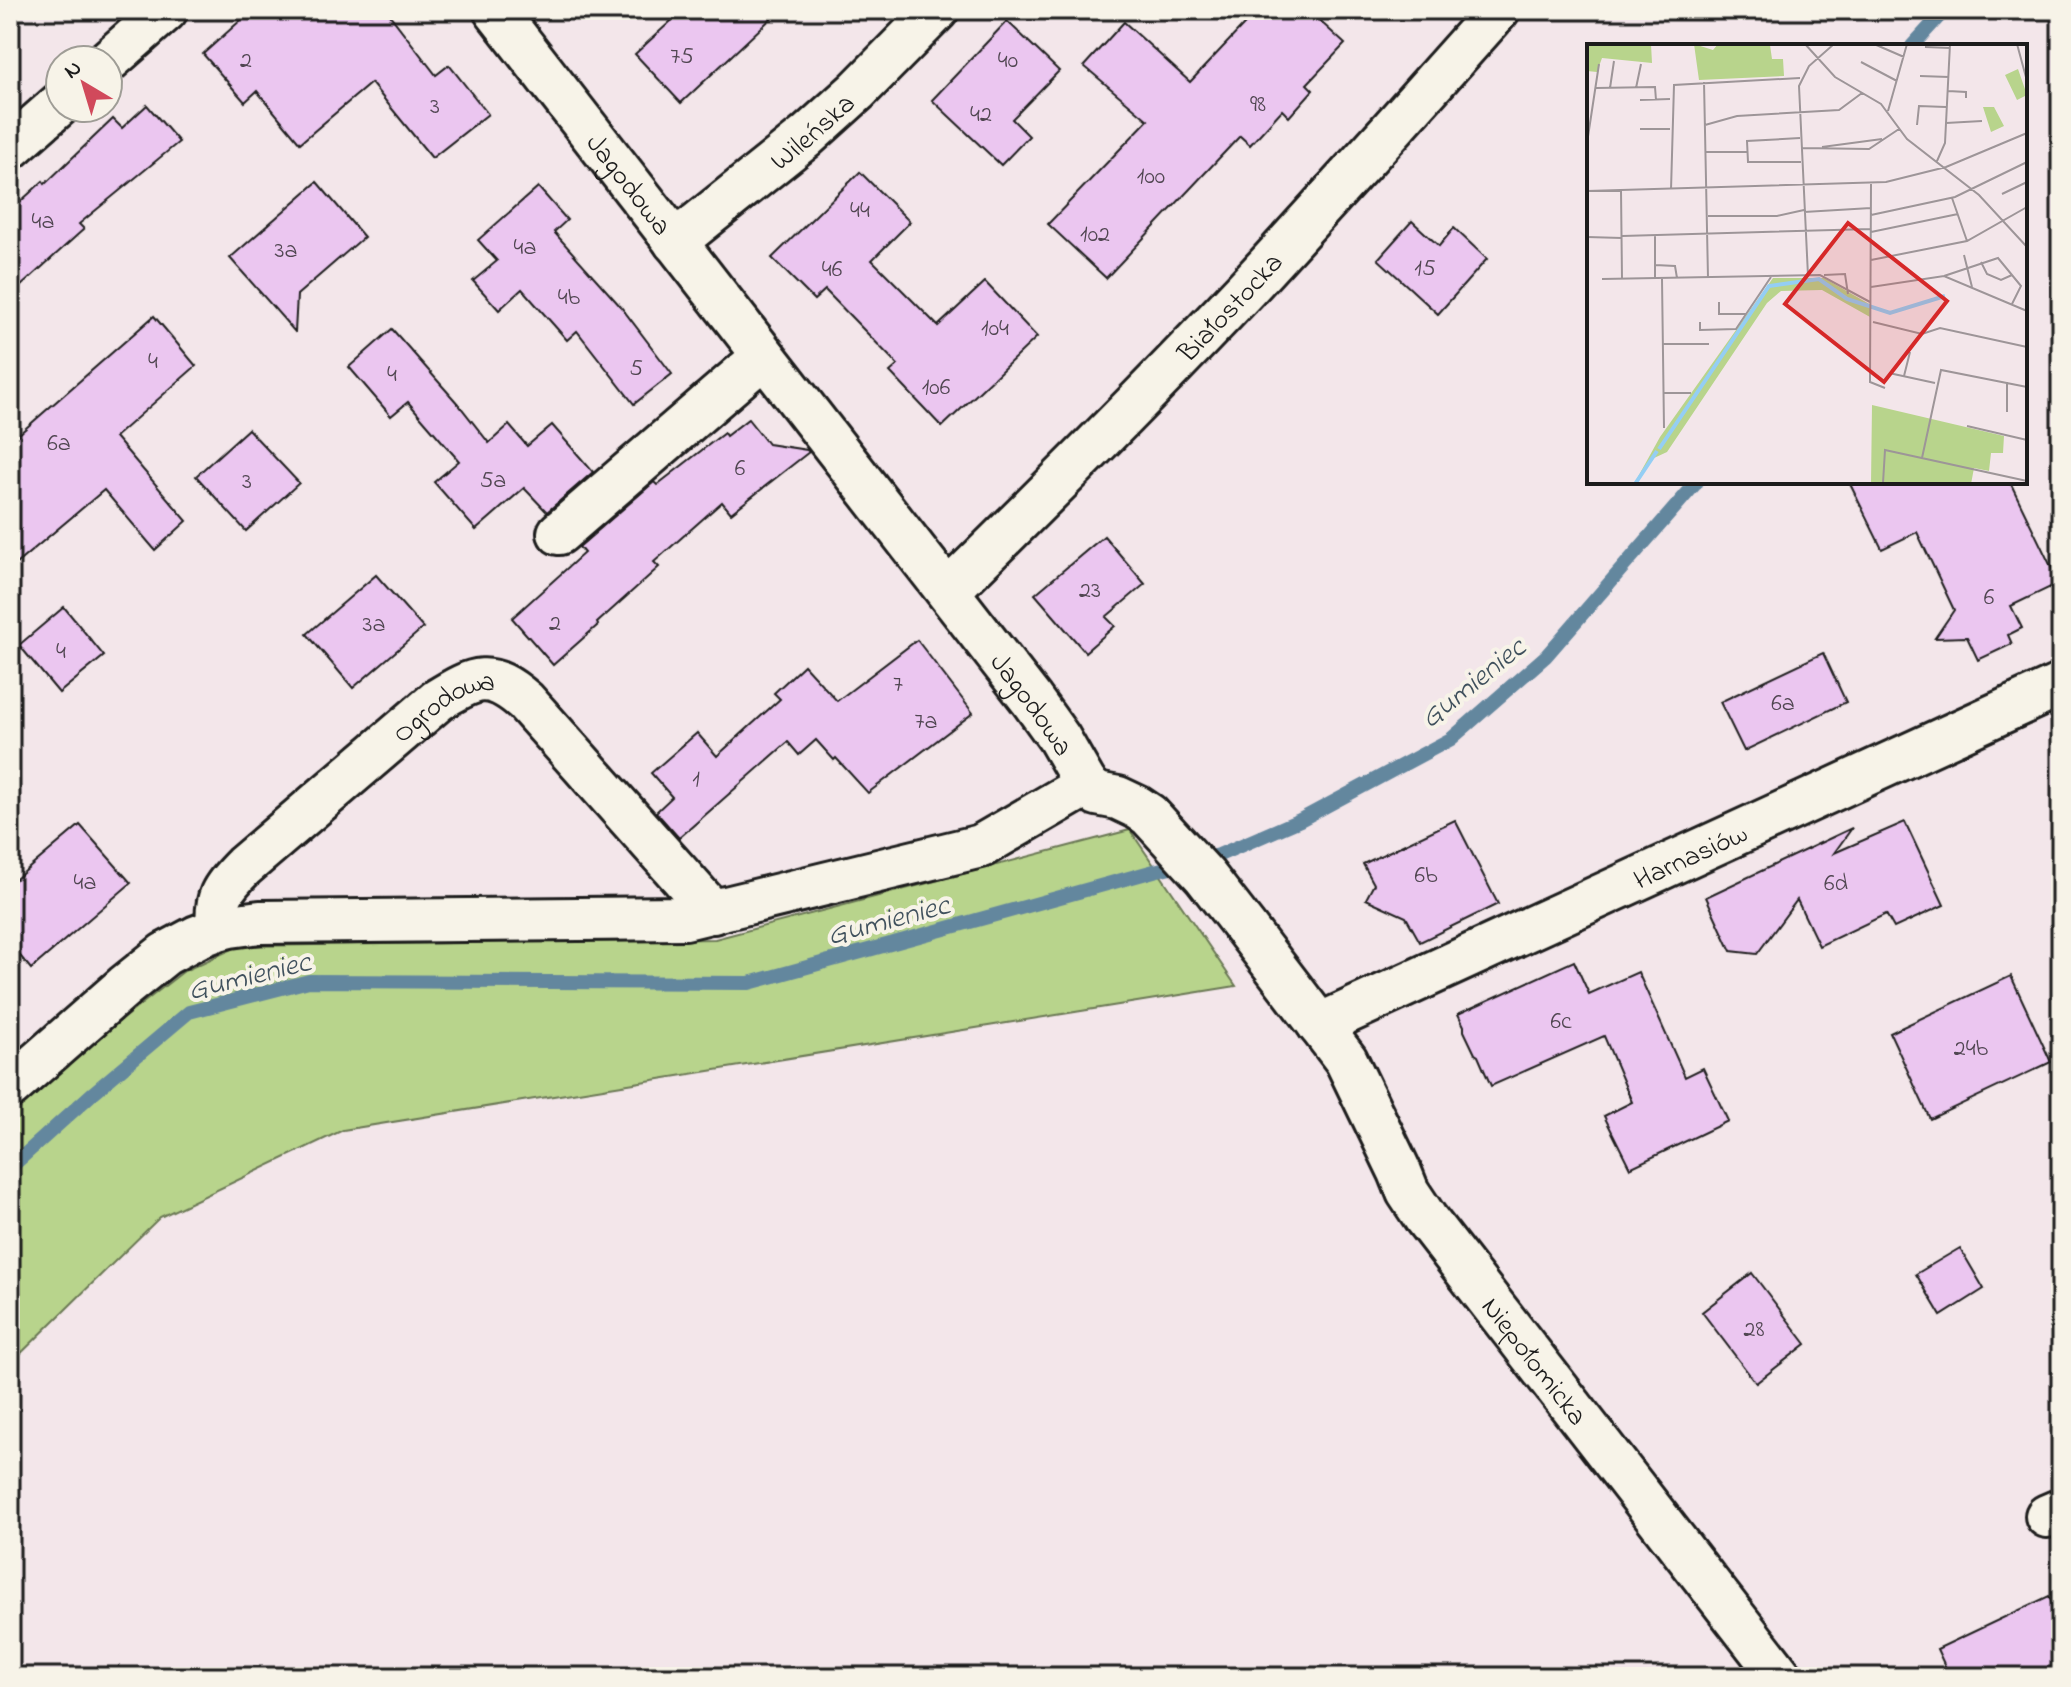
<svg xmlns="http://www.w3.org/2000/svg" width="2071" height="1687" viewBox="0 0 2071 1687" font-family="'Indie Flower',sans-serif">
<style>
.green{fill:#b8d48c;stroke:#6a7854;stroke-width:2}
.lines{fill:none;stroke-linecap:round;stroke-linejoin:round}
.stream{stroke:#64879e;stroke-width:14}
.building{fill:#ebc6f0;stroke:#1c1c1c;stroke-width:2}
.street-casing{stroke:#1c1c1c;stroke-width:48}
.street{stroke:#f7f3e8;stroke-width:42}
.labels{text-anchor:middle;stroke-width:8;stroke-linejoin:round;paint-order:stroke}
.number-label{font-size:24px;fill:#504651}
.street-label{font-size:28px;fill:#1c1c1c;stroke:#f7f3e8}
.water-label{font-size:30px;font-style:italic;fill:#40515d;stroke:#f7f3e8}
.inset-river{fill:none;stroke:#94cef4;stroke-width:4}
.inset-road{fill:none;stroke:#9d9598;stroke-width:2}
.view{fill:#d62828;fill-opacity:0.15;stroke:#d62828;stroke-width:4}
.inset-edge{fill:none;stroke:#1c1c1c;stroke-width:4}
</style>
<rect width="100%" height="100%" fill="#f3e6ea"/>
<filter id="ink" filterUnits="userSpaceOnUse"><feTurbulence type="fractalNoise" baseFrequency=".0125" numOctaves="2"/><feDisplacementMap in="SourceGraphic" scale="16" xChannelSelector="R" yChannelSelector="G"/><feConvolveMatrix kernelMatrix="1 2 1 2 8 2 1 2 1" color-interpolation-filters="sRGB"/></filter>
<g filter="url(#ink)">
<polygon class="green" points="1130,830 1236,986 343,1130 160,1217 10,1364 10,1115 89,1045 184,971 239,946 715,939"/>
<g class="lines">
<g class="stream">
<polyline points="1912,46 1945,10"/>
<polyline points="10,1168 93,1093 189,1012 309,981 749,983 1154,871 1219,855 1300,820 1451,739 1546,656 1697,482"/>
</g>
</g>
<g class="building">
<polygon points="252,10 386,10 436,75 449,65 488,114 432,158 371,83 300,143 257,91 245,102 203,54"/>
<polygon points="683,10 780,10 681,103 635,54"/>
<polygon points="1258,10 1308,10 1345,44 1307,84 1313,90 1289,117 1282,110 1250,145 1240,136 1106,278 1048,224 1148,120 1084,66 1124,22 1190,82"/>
<polygon points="1007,21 1059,71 1012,119 1029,136 1001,165 932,100"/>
<polygon points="147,105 179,142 79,224 84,229 10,296 10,211 43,181 45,184 113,119 122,128"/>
<polygon points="860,172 910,222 872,260 938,326 985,282 1037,337 942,427 890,372 898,365 825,290 814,300 772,258"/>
<polygon points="317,182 364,237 297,295 295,332 230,258"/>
<polygon points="538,187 567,220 554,232 621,307 672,374 634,404 577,331 567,340 522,289 499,310 473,281 497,261 478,240"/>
<polygon points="1412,221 1439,246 1454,228 1487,259 1438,314 1378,259"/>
<polygon points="154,316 196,366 115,437 187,521 155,550 104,490 10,569 10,442"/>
<polygon points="392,329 459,405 489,443 509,425 527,446 552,425 593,472 547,512 524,488 476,530 434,482 459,461 408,402 391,416 349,367"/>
<polygon points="748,419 768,444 807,450 809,452 731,513 722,502 654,562 659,567 597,623 598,625 553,665 512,618 584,553 579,547 654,482 657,485 724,433 726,436"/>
<polygon points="248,429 299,483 246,531 196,476"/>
<polygon points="1849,482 2010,482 2059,583 2011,606 2022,628 2008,635 2012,644 1978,660 1967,637 1935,638 1954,610 1917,532 1882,549"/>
<polygon points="1104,536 1145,584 1106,617 1115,626 1085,652 1035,594"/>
<polygon points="376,575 423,628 353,688 307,634"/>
<polygon points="64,607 104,656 59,693 19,645"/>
<polygon points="917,640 973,713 868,793 836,758 834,760 816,740 799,755 788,742 679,838 656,812 672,797 651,773 697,733 717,756 780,699 774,693 804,665 837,701"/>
<polygon points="1823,653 1846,702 1744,751 1720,702"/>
<polygon points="1455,820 1498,904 1420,942 1406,917 1366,899 1374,884 1363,864"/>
<polygon points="1905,822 1944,905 1894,928 1886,914 1819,946 1797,900 1757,954 1731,951 1706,897 1852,828 1834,853"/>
<polygon points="80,825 131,883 31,969 10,944 10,884"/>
<polygon points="1574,961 1589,994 1638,972 1685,1077 1703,1068 1728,1121 1630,1168 1604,1116 1632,1102 1604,1036 1491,1086 1478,1056 1475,1054 1464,1031 1464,1026 1458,1014"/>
<polygon points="2011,976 2051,1062 1930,1119 1890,1033"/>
<polygon points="1960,1248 1984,1289 1941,1316 1916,1274"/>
<polygon points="1752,1273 1806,1344 1756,1383 1702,1312"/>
<polygon points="2049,1596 2061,1624 2061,1677 1950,1677 1937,1649"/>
</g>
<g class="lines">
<g class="street-casing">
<g id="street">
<path id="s1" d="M495 10 1031 699 1059 738 1086 785 1097 794 1118 798 1137 807 1149 815 1205 876 1247 930 1346 1060 1400 1172 1408 1192 1426 1219 1781 1677"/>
<polyline points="108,61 166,10"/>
<polyline points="10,148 60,104"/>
<path id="s2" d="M675 242 806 137 857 91 937 10"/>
<polyline points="559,533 764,356"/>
<path id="s3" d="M948 591C1049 492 1149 392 1246 289 1331 197 1415 104 1498 10"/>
<path id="s4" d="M218 929C215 898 222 888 244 866L438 700C475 677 490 670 525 701L713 912"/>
<path id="s5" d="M1319 1025 2061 685"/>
<polyline points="10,1087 125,986 165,954 197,937 218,929 230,926 260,922 685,918 981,846 1086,785"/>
<polyline points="2047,1516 2061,1510"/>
</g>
</g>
<use href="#street" class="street"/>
</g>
</g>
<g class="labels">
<g class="number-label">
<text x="682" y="63">75</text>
<text x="246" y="67">2</text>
<text x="1008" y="67">40</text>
<text x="1258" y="111">98</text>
<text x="435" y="113">3</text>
<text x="981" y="121">42</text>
<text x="1151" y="183">100</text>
<text x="860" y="217">44</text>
<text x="43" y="228">4a</text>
<text x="1095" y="241">102</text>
<text x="525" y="254">4a</text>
<text x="286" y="257">3a</text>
<text x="1425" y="275">15</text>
<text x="832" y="276">46</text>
<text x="569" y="304">4b</text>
<text x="995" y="335">104</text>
<text x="153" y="368">4</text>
<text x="636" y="375">5</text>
<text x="392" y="381">4</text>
<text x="936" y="394">106</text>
<text x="59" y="450">6a</text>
<text x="740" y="475">6</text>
<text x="493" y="487">5a</text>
<text x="247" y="488">3</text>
<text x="1090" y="597">23</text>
<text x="1989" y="604">6</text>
<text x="555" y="630">2</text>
<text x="374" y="631">3a</text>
<text x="61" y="658">4</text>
<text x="898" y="691">7</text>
<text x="1783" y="710">6a</text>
<text x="926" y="728">7a</text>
<text x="696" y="786">1</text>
<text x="1426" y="882">6b</text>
<text x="85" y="889">4a</text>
<text x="1836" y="890">6d</text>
<text x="1561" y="1028">6c</text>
<text x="1971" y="1055">24b</text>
<text x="1754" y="1336">28</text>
</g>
<g class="street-label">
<text dy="10" stroke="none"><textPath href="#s2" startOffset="176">Wileńska</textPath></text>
<text dy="10" stroke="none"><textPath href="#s1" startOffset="220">Jagodowa</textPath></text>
<text dy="10" stroke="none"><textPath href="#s3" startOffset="400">Białostocka</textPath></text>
<text dy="10" stroke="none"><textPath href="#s1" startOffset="878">Jagodowa</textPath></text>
<text dy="10" stroke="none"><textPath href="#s4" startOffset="330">Ogrodowa</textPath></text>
<text dy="10" stroke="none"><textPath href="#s5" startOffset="408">Harnasiów</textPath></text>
<text dy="10" stroke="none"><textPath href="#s1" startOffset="1718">Niepołomicka</textPath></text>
</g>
<g class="water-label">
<text transform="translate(1472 682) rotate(-39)" y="10">Gumieniec</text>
<text transform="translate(888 919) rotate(-15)" y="10">Gumieniec</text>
<text transform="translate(249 975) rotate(-14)" y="10">Gumieniec</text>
</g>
</g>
<g transform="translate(1587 44)">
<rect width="440" height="440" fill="#f3e6ea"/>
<path d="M0 0H64L65 19 15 14 10 28 0 27ZM107 0 126 6 131 0 183 1 185 15H196L197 32 112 36ZM431 25 440 51 430 56 418 31ZM396 63H407L417 82 404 88ZM186 234H237L284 261 283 273 235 246 194 247 180 259 80 408 67 414 47 440 73 393ZM285 361 417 392 416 409H404L402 427 387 424 384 440H284Z" fill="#b8d48c"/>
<path class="inset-river" d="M72 405 182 242 232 235 260 255 303 269 358 252M48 440 70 407"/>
<path class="inset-road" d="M218 0 248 33 294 60 320 95 392 151 440 203M287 0 317 13M396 0H423M430 0 440 37M338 3 363 4M274 18 310 37M333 32 362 33M117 38 121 234M9 44 68 43 69 56M23 44 27 17M49 44 54 20M361 47 379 48V54M53 56 83 55M301 67 320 0M359 79 395 77M118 81 150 72 252 66 275 49M330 81 332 62 359 63M53 85H83M213 94 160 97 161 118H214M0 99 12 20M235 103 295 95M214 104 282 105 312 85M119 108H161M350 117 358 99 363 0M284 140 283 338 298 344M34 146 35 235M84 146 87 41 213 34M0 147 299 138 359 123 440 89M415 150 440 138M365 154 380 197M217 168 284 164M284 171 368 153 440 118M121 172H190L217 166M284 188 371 170M35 192 284 185M0 193 35 194M377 211 385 243M284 216 380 197 440 163M394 218 400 230 414 236 425 231M68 221 88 222 90 234M237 231 258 230 261 250M221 232 212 42 222 22 247 0M357 232 411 214 434 242 425 260M15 235 233 231 283 258M68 235V191M75 235 77 384M284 243 357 232 440 267M132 258V270H159M113 278V286L149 285 184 233M286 278 335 290 353 284 440 303M76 300H122M302 329 348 339M317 332 323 308M420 338V368M77 349H104M380 382 440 396M335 414 354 326 440 343M296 439 298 406 440 437"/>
<path class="view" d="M261 179 360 257 297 338 198 260Z"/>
<rect width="440" height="440" class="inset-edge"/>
</g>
<rect width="2071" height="1687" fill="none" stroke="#f7f3e8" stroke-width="40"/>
<rect x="20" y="20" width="2031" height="1647" fill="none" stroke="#1c1c1c" stroke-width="3" filter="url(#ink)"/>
<g transform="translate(84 84) rotate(322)"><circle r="38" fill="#f7f3e8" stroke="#9f9d96" stroke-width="2"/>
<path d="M0-6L14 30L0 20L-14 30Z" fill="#d1495b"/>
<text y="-12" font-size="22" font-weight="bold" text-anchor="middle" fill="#1c1c1c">N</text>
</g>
</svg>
